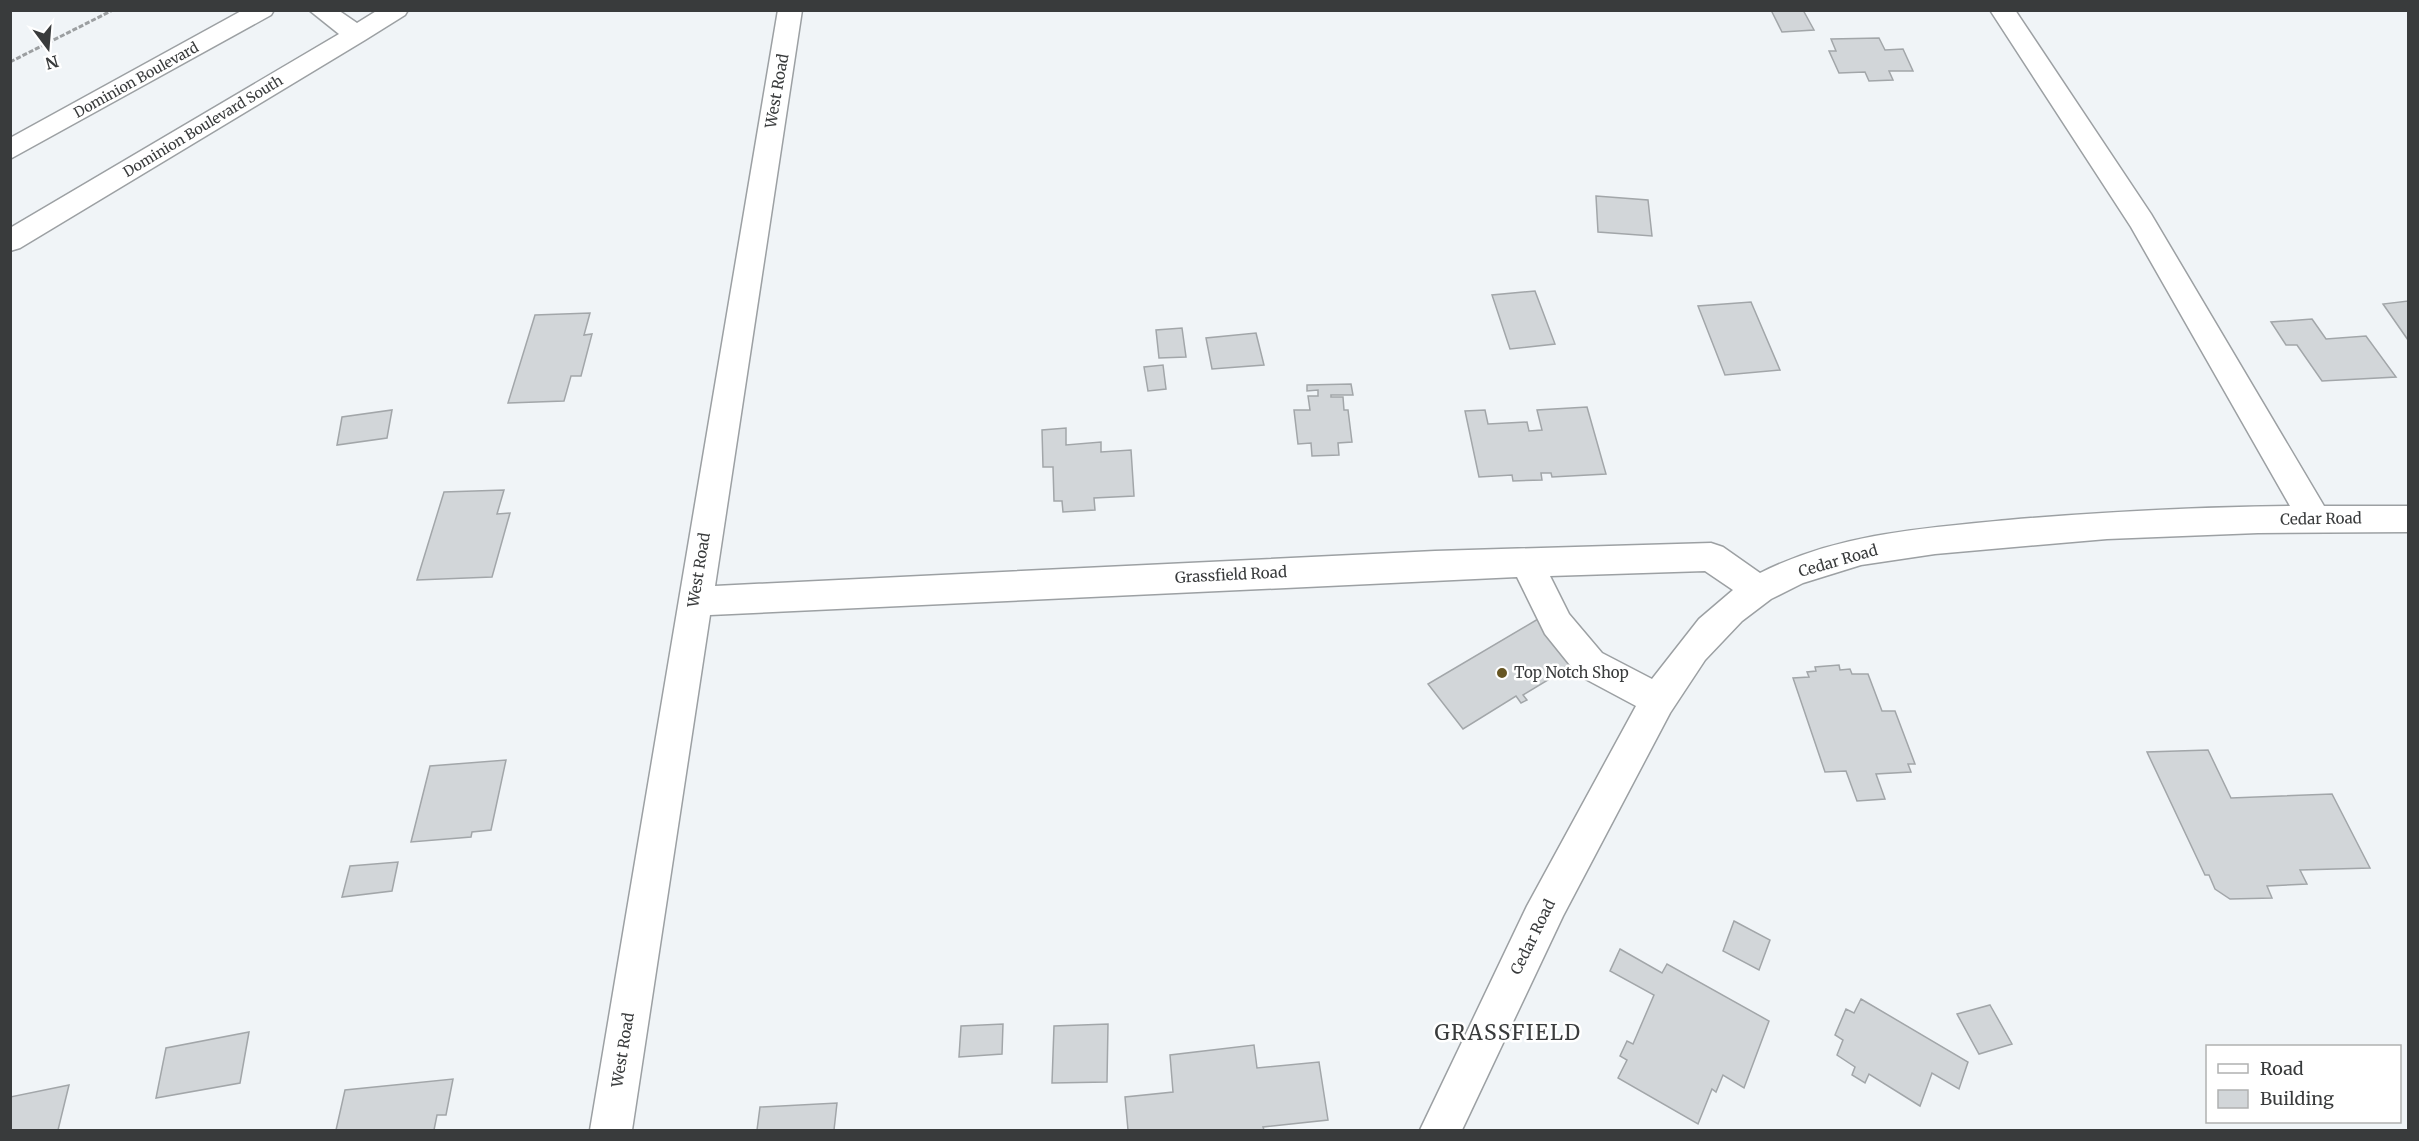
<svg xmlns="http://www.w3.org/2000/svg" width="2419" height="1141" viewBox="0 0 2419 1141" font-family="Merriweather,serif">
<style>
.building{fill:#d2d6d9;stroke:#a2a6a9;stroke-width:1.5}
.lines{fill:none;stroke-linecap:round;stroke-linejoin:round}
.minor-casing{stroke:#9ca0a3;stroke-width:3}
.highway-casing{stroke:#9ca0a3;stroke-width:3}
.path{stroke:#9c9fa1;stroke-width:3;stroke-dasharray:5 2;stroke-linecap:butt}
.minor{fill:#fff;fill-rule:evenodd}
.highway{fill:#fff;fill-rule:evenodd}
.poi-dot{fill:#665623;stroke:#fff;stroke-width:2}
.labels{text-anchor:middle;stroke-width:5;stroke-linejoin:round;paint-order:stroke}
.far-street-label{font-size:14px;fill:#393b3c;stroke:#fff}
.street-label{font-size:15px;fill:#393b3c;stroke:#fff}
.poi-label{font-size:15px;fill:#393b3c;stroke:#fff;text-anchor:start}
.near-quarter-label{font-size:21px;letter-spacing:1.5px;fill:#393b3c;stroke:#fff}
</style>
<rect width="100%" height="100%" fill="#f0f4f7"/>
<g class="building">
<polygon points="1771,10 1803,10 1814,30 1782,32"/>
<polygon points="1879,38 1885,50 1903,49 1913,71 1889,71 1893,80 1869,81 1865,72 1839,73 1829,51 1836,51 1831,39"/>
<polygon points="1596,196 1648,200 1652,236 1598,232"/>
<polygon points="1535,291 1555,344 1510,349 1492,295"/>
<polygon points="2408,301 2408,340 2383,304"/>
<polygon points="1751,302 1780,370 1725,375 1698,306"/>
<polygon points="590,313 584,335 592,334 581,376 571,376 564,401 508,403 535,315"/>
<polygon points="2312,319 2326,339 2366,336 2396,377 2322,381 2297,345 2286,345 2271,322"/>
<polygon points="1182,328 1186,357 1159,358 1156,330"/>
<polygon points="1256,333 1264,365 1212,369 1206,338"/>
<polygon points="1163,365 1166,389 1148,391 1144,367"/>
<polygon points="1351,384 1353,395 1331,395 1331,397 1343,397 1344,410 1348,410 1352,442 1338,443 1339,455 1312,456 1311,443 1298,444 1294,410 1310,410 1308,396 1318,396 1318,390 1307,391 1307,385"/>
<polygon points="1587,407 1606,474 1552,477 1551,473 1541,473 1542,480 1513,481 1512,475 1479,477 1465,411 1485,410 1488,424 1527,422 1529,431 1542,430 1537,410"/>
<polygon points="392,410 387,438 337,445 342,417"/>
<polygon points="1066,428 1066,445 1101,442 1101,452 1131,450 1134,496 1094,498 1095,510 1063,512 1062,501 1054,501 1053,467 1043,467 1042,430"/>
<polygon points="504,490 497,514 510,513 492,577 417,580 444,492"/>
<polygon points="1538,619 1576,663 1523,695 1527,700 1521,703 1516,696 1463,729 1428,684"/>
<polygon points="1839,665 1840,670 1850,669 1852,674 1868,674 1882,711 1895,711 1915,764 1908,764 1911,772 1876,774 1885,799 1857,801 1846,771 1825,772 1793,678 1809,677 1807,672 1816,671 1815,667"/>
<polygon points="2208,750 2231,798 2332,794 2370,868 2300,870 2307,884 2267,886 2272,898 2230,899 2215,889 2209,875 2205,875 2147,752"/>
<polygon points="506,760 491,830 472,832 471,837 411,842 430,766"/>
<polygon points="398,862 392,891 342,897 350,866"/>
<polygon points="1734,921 1770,940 1759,970 1723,951"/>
<polygon points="1620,949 1662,973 1667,964 1769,1021 1744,1088 1723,1075 1716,1092 1712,1089 1698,1124 1618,1078 1627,1060 1620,1056 1627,1041 1633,1044 1654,995 1610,971"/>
<polygon points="1861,999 1968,1062 1959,1089 1932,1073 1920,1106 1869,1074 1865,1083 1852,1075 1855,1067 1837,1055 1843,1040 1835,1035 1846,1009 1854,1013"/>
<polygon points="1990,1005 2012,1044 1979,1054 1957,1014"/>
<polygon points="1003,1024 1002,1054 959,1057 961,1026"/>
<polygon points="1108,1024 1107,1082 1052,1083 1054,1026"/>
<polygon points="249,1032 240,1083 156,1098 166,1048"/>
<polygon points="1254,1045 1257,1068 1319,1062 1328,1120 1263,1127 1264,1130 1128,1130 1125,1097 1173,1092 1170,1055"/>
<polygon points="453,1079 446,1115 437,1115 434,1130 336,1130 345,1090"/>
<polygon points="69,1085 58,1130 10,1130 10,1097"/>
<polygon points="837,1103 834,1130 757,1130 760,1107"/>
</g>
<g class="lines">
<g class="minor-casing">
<path id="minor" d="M778 10H802L715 586 1435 551 1711 543 1723 547 1760 573C1837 534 1923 528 2008 520 2102 512 2196 507 2290 506L2131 227 1990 10H2015L2151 214 2324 506H2408V532L2258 533 2107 539 1935 554 1861 565 1803 583 1771 599 1742 621 1705 660 1670 713 1563 916 1462 1130H1420L1527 906 1636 706 1578 675 1545 634 1517 577 710 615 632 1130H590ZM1705 571 1733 590 1699 619 1652 679 1602 653 1569 614 1550 576Z"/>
</g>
<g class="highway-casing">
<g id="highway">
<polygon points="243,10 274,10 271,15 10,159 10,138"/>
<polygon points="309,10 338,10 357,23 378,10 408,10 405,15 365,40 20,248 10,251 10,228 339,34"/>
</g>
</g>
<polyline class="path" points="10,62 113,10"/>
<use href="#minor" class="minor"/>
<use href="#highway" class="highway"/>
</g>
<circle class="poi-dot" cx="1502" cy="673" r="6"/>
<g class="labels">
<g class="far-street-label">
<text transform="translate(136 80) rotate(-29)" y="5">Dominion Boulevard</text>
<text transform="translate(203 126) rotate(-31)" y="5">Dominion Boulevard South</text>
</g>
<g class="street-label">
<text transform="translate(777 91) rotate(-80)" y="5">West Road</text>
<text transform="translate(2321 519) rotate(-1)" y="5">Cedar Road</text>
<text transform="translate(1838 561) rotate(-16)" y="5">Cedar Road</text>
<text transform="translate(699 570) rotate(-81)" y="5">West Road</text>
<text transform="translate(1231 575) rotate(-3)" y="5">Grassfield Road</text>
<text transform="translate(1533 937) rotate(-64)" y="5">Cedar Road</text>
<text transform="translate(623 1050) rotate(-81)" y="5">West Road</text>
</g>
<g class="poi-label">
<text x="1514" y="678">Top Notch Shop</text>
</g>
<g class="near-quarter-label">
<text x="1508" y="1040">GRASSFIELD</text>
</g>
</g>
<rect width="2419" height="1141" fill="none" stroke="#393b3c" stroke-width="24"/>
<rect x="2206" y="1045" width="195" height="78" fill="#ffffff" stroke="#b0b1b1" stroke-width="1.5"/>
<rect x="2218" y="1064" width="30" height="9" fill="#ffffff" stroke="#b0b1b1" stroke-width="1.5"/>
<text x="2260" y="1075" font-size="18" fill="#393b3c">Road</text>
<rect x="2218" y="1090" width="30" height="18" fill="#d2d6d9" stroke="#b0b1b1" stroke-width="1.5"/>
<text x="2260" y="1105" font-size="18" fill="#393b3c">Building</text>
<g transform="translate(48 48) rotate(164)" stroke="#ffffff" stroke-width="4.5" paint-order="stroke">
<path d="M0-4.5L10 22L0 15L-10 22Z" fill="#393b3c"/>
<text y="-9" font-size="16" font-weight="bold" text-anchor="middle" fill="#393b3c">N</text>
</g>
</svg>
